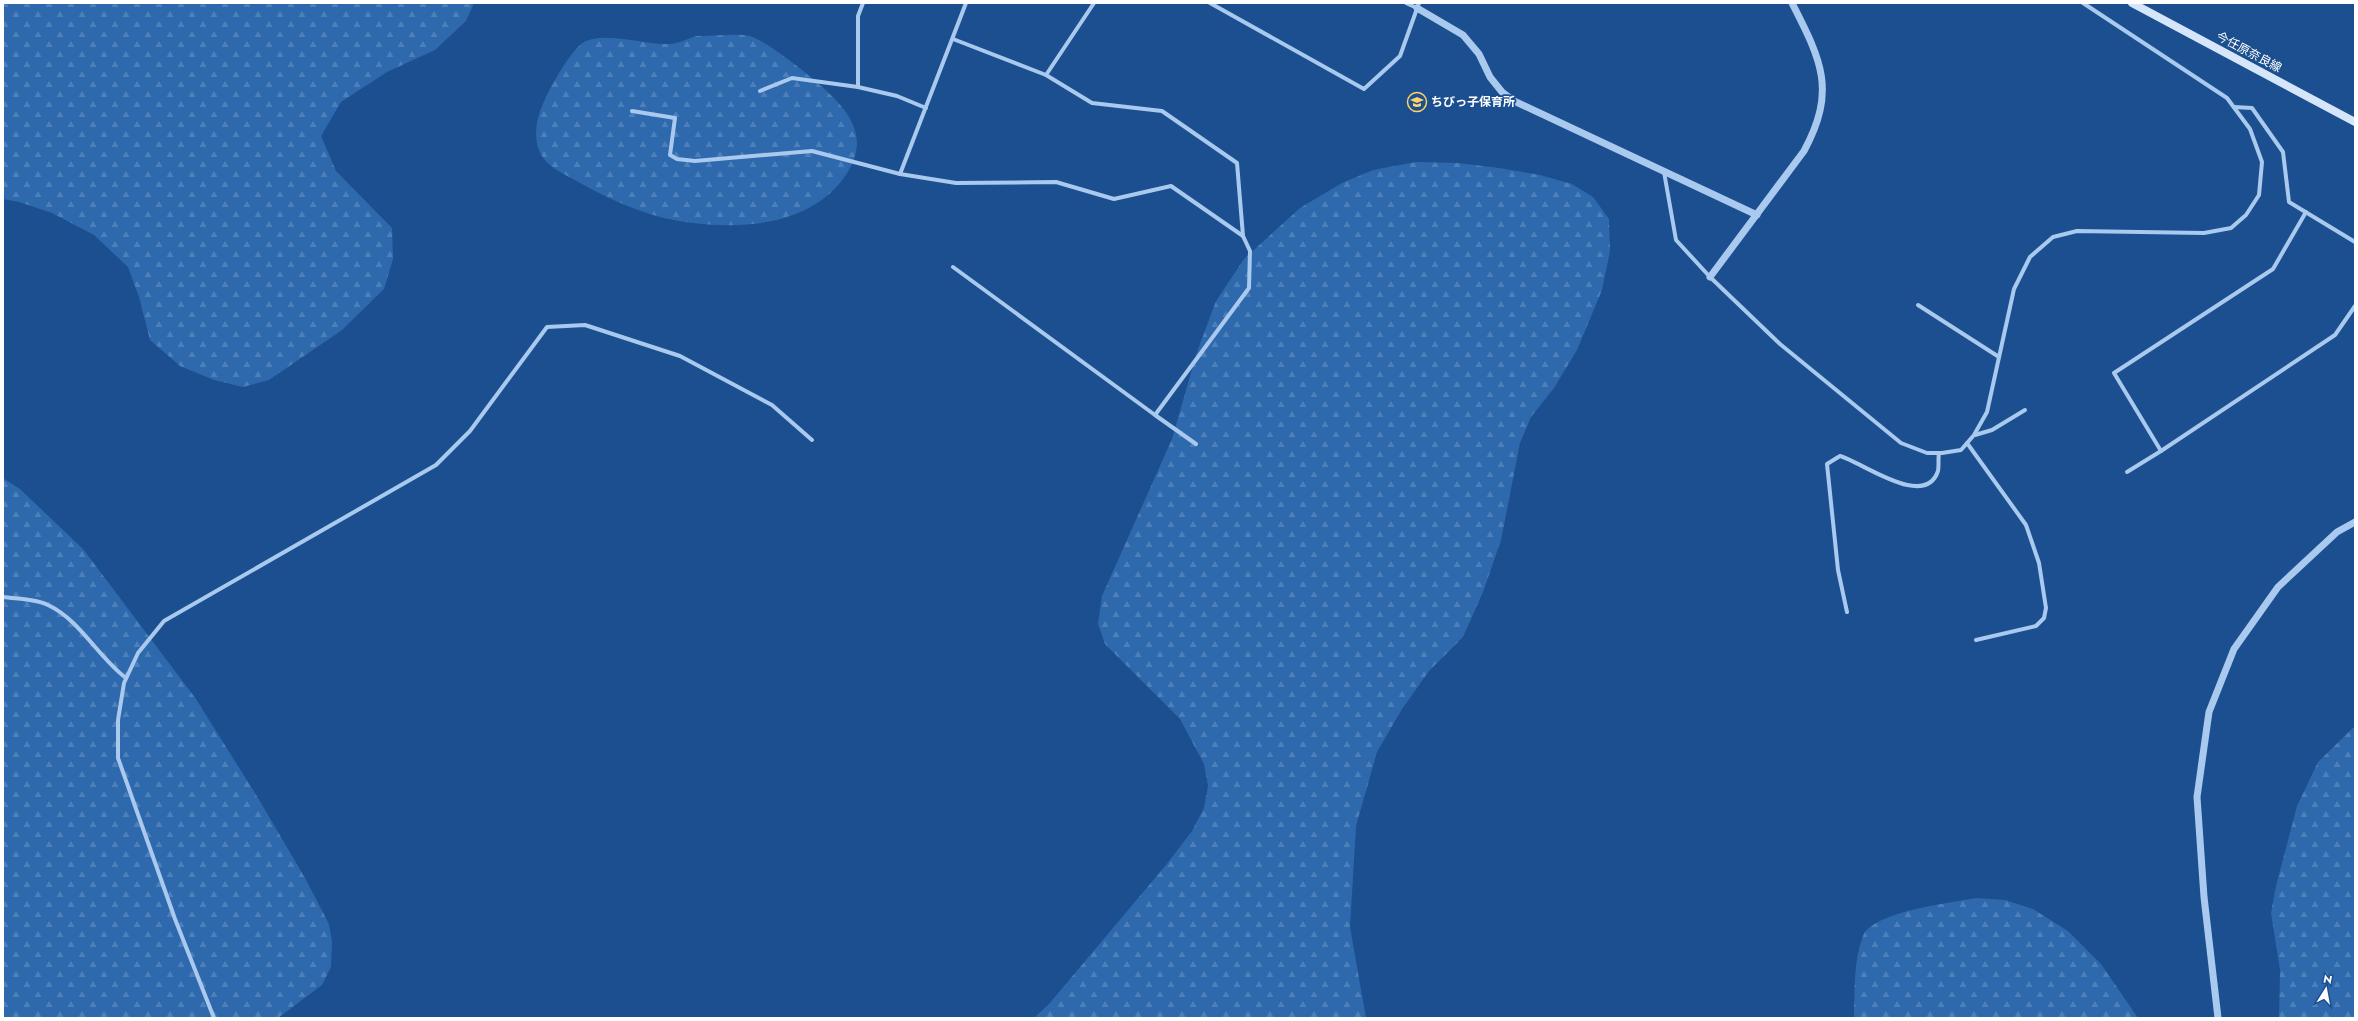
<svg xmlns="http://www.w3.org/2000/svg" width="2358" height="1021" viewBox="0 0 2358 1021" font-family="Jost,'Noto Sans JP',sans-serif">
<style>
.forest{fill:url(#forest-firs)}
.lines{fill:none;stroke-linecap:round;stroke-linejoin:round}
.minor{stroke:#a9c9ee;stroke-width:4}
.tertiary{stroke:#a9c9ee;stroke-width:7}
.secondary{stroke:#d6e6fa;stroke-width:8}
.labels{text-anchor:middle;stroke-width:3.5;stroke-linejoin:round;paint-order:stroke}
.street-label{font-size:12px;fill:#fff;stroke:#1b4f8f}
.poi-label{font-size:12px;font-weight:bold;fill:#fff;stroke:#1b4f8f;text-anchor:start}
</style>
<defs>
<pattern id="forest-firs" width="22" height="20" patternUnits="userSpaceOnUse"><rect width="22" height="20" fill="#2e69ad"/><path d="M5 1l3.5 6h-7zM16 11l3.5 6h-7z" fill="#4d80b9"/></pattern>
</defs>
<rect width="100%" height="100%" fill="#1b4f8f"/>
<g class="forest">
<polygon points="3,3 474,3 466,21 435,50 387,72 341,102 321,136 336,171 392,228 393,259 384,289 342,330 269,380 243,387 214,380 180,366 150,340 139,297 128,267 94,235 52,213 19,202 3,199"/>
<path d="M696 36C709 36 740 33 750 36 766 42 788 59 802 70 841 102 881 134 839 184 798 232 719 230 664 218 635 211 606 197 580 183 565 174 545 167 539 150 531 127 541 107 551 87 557 76 575 45 586 41 609 32 644 45 668 44 677 44 688 39 696 36Z"/>
<polygon points="1416,162 1458,163 1499,168 1540,175 1572,184 1593,197 1609,219 1610,251 1602,290 1577,350 1554,388 1531,417 1520,443 1501,540 1483,592 1463,637 1429,671 1402,709 1377,752 1356,826 1350,927 1366,1018 1034,1018 1049,1004 1166,865 1192,831 1204,808 1208,786 1204,764 1180,719 1105,644 1098,624 1102,596 1172,439 1197,352 1216,301 1244,259 1300,208 1342,183 1373,170"/>
<polygon points="3,478 20,489 83,549 196,699 258,798 305,878 329,924 332,942 331,967 322,985 278,1018 3,1018"/>
<polygon points="2355,726 2355,1018 2279,1018 2280,970 2271,913 2276,886 2297,806 2318,762"/>
<path d="M1976 898 2005 900 2033 909 2068 931 2101 964 2138 1018H1854C1855 991 1853 962 1863 936 1873 911 1952 903 1976 898Z"/>
</g>
<g class="lines">
<g class="minor">
<polyline points="863,3 858,16 858,87 897,96 926,108"/>
<polyline points="1210,3 1364,89 1400,56 1419,3"/>
<polyline points="1406,3 1417,8"/>
<polyline points="953,39 1046,75 1094,3"/>
<polyline points="1046,75 1092,103 1162,111 1237,163 1243,236 1250,251 1249,288 1155,415 1196,444"/>
<polyline points="760,91 792,78 858,87"/>
<polyline points="2234,107 2252,108 2283,152 2289,202 2355,242"/>
<polyline points="632,111 675,118 670,155 677,159 695,161 812,151 900,174 956,183 1056,182 1114,199 1171,186 1243,236"/>
<polyline points="1664,172 1676,240 1710,277 1780,344 1901,443 1927,453 1942,453 1961,450 1974,435 1987,412 2014,289 2030,257 2053,237 2077,231 2204,233 2231,228 2246,215 2259,195 2262,162 2250,129 2227,98 2083,3"/>
<polyline points="900,174 966,3"/>
<polyline points="2306,212 2273,269 2114,373 2161,451 2335,335 2355,306"/>
<polyline points="953,267 1155,415"/>
<polyline points="1918,305 1999,357"/>
<polyline points="1975,435 1992,430 2025,410"/>
<polyline points="1967,443 2026,525 2039,563 2046,608 2044,618 2036,626 1976,640"/>
<polyline points="2127,472 2161,451"/>
<path d="M3 597C17 599 36 599 48 605 80 620 98 657 126 678"/>
<path d="M1847 612 1838 570 1827 464 1840 456C1862 462 1925 510 1938 471 1939 466 1938 458 1939 453"/>
<polyline points="214,1018 175,919 118,758 118,720 124,683 138,653 164,621 436,465 470,431 547,327 585,325 680,356 772,405 812,440"/>
</g>
<g class="tertiary">
<polyline points="1417,8 1463,35 1479,54 1490,77 1502,92 1514,101 1757,215"/>
<path d="M1710 277 1804 151C1837 90 1821 60 1792 3"/>
<polyline points="2218,1018 2204,897 2197,797 2209,712 2234,649 2278,587 2337,532 2355,522"/>
</g>
<polyline class="secondary" points="2132,3 2355,122"/>
</g>
<defs>
<g id="school-ring" transform="scale(1)"><circle r="9.5" fill="#1b4f8f" stroke="#ffd166" stroke-width="1.5"/><path d="M0-5L7-2L0 1L-7-2ZM-4 1L0 2.5L4 1V4Q0 6-4 4Z" fill="#ffd166"/></g>
</defs>
<g fill-rule="evenodd">
<use href="#school-ring" x="1417" y="102"/>
</g>
<g class="labels">
<g class="street-label">
<text transform="translate(2249 52) rotate(28)" y="4">今任原奈良線</text>
</g>
<g class="poi-label">
<text x="1431" y="106">ちびっ子保育所</text>
</g>
</g>
<rect width="2358" height="1021" fill="none" stroke="#ffffff" stroke-width="8"/>
<g transform="translate(2326 989) rotate(11)" stroke="#1b4f8f" stroke-width="3" paint-order="stroke">
<path d="M0-3L7 15L0 10L-7 15Z" fill="#ffffff"/>
<text y="-6" font-size="11" font-weight="bold" text-anchor="middle" fill="#ffffff">N</text>
</g>
</svg>
